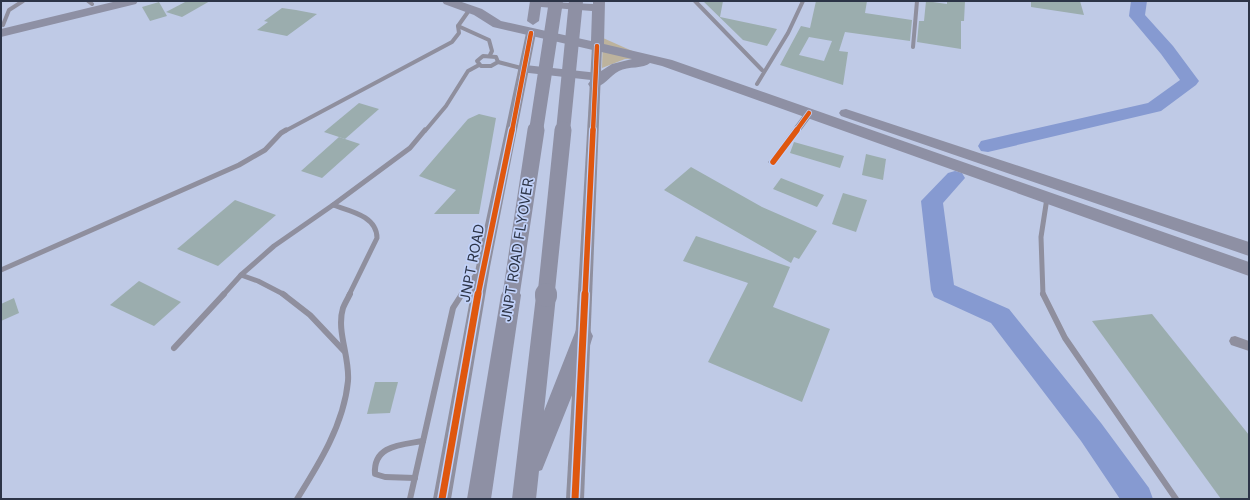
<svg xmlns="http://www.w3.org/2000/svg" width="1250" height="500" viewBox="0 0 1250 500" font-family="Inter,sans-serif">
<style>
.green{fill:#bdb39d}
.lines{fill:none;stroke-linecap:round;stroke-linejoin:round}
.river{fill:#869ad1;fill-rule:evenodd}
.building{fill:#9badae;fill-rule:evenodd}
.service-far2{stroke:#8f8f9e;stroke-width:4}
.service-far1{stroke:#8f8f9e;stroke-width:5}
.service{stroke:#8f8f9e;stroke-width:6}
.minor{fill:#8f8f9e;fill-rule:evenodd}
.tertiary{fill:#8f8f9e;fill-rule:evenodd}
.trunk{fill:#8e90a4;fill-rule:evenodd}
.trunk-bridge-far2{stroke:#8e90a4;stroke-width:14}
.trunk-bridge-far1{stroke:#8e90a4;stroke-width:17}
.trunk-bridge{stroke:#8e90a4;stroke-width:22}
.cycleway-far2-casing{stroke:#c1d1f9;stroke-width:6}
.cycleway-far1-casing{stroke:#c1d1f9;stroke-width:8}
.cycleway-casing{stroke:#c1d1f9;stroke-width:10}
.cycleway-far2{stroke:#df570f;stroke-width:4.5}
.cycleway-far1{stroke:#df570f;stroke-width:5.5}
.cycleway{stroke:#df570f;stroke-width:7}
.labels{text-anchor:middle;stroke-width:3.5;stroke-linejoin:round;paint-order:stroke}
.street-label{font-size:14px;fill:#2c3447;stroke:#c1d1f9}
</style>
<rect width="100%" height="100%" fill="#bfcae6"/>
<polygon class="green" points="603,38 648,58 625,59 602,68"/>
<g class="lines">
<g class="river">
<polygon points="1131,1 1147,1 1145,15 1173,46 1196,77 1199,81 1196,85 1161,111 988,152 981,151 978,146 981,141 1148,103 1180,80 1161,54 1129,16"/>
<polygon points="955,171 962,173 965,178 943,203 954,285 1009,309 1101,423 1149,488 1153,499 1120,499 1081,441 991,323 934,297 931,290 921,201 948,173"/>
</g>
</g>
<g class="building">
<polygon points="187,1 210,1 182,17 166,12"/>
<polygon points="703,1 723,1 720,17 777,29 767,46 743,40"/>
<path d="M816 1H867L865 13 912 20 910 41 845 32 839 51 848 52 843 85 780 65 801 26 810 28ZM809 37 832 41 824 61 799 55Z"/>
<polygon points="926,1 947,4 947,1 965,1 964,21 961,21 961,49 917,42 919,21 924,21"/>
<polygon points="1031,1 1080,1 1084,15 1031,7"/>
<polygon points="159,2 167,16 150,21 142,7"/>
<polygon points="282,8 296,10 317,14 287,36 257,30 268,22 264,21"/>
<polygon points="359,103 379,109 345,139 324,132"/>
<polygon points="479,114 496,118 479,214 434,214 456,190 419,176 468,119"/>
<polygon points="339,137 360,144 322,178 301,171"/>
<polygon points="794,142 844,156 840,168 790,153"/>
<polygon points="866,154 886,159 883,180 862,175"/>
<polygon points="691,167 762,207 817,231 799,259 794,257 791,263 664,190"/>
<polygon points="781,178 824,195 817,207 773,189"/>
<polygon points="843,193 867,200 856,232 832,224"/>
<polygon points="235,200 276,215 218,266 177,249"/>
<polygon points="696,236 790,267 773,307 830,329 802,402 708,362 748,283 683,261"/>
<polygon points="139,281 181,302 154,326 110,305"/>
<polygon points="14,298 19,313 1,321 1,304"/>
<polygon points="1152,314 1249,435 1249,499 1221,499 1092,321"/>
<polygon points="375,382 398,382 390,413 367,414"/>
</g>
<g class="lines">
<g class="service-far2">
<polyline points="88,1 92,4"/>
<polyline points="695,1 762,70"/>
<polyline points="3,25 9,10 23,1"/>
<polyline points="458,26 489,40 492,51 490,55"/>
<polyline points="913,47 917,1"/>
<polygon points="483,56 496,57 498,62 491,66 481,66 477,61"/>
<polyline points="498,62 525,69"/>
<polyline points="757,84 788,33 803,1"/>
<polyline points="285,131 452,42 459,33 458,26 470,9"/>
<polyline points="425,131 446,106 468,71 479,65"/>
</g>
<g class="service-far1">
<polyline points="333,205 410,148 425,130"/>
<polyline points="1,270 239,165 265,150 281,133 286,130"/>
<path d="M241 275 274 246 333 205C350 211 377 216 377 238L349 295"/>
<polyline points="223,295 241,275 258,281 285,295"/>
<polyline points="461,295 478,272"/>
<polyline points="1043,295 1041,237 1047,198"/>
</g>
<g class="service">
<polyline points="283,294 310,315 344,351"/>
<polyline points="1043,294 1065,338 1176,499"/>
<polyline points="174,348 224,294"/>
<path d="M415 478 385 477 375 474C373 445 401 445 423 441"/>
<path d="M297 499C319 464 344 424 348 381 350 357 336 331 343 308 345 303 348 298 350 294"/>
<polyline points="410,499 453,308 462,294"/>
</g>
<g class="minor">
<polygon points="809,110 814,113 776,164 770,164 768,162 770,160 806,111"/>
<polygon points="1235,336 1249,341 1249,351 1231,345 1229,341 1231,337"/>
</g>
<g class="tertiary">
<polygon points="531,30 536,33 490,267 451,499 433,499 476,267 526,33"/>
<polygon points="597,43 602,46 584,499 566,499 592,46"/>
</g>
<g class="trunk">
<polygon points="117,1 138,1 136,4 1,37 1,29"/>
<path d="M442 1H459L482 9 501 21 591 41 592 11 541 7 539 21 533 25 527 21 530 1 593 4V1H605L604 44 672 60 1249 262V276L662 66 650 63C644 69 628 66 619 71 609 76 602 90 590 87L588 84 591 80 520 72 518 69 520 66 525 65 598 73 612 64 632 59 493 27 474 15 444 4Z"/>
<polygon points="846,109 1249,242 1249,256 841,116 839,113 841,110"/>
<polygon points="511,287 518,290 521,295 491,499 467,499 501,295 504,290"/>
<polygon points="546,288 553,291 556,296 544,411 576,330 583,328 590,330 593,336 581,373 542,470 539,471 536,499 512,499 536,296 539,291"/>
</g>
<g class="trunk-bridge-far2">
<polyline points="536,131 556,1"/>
<polyline points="563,131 576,1"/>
</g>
<g class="trunk-bridge-far1">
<polyline points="511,295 536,130"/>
<polyline points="546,295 563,130"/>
</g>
<polyline class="trunk-bridge" points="546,296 546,294"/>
<g class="cycleway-far2-casing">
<g id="cycleway-far2">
<polyline points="512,131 531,33"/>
<polyline points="593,131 597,46"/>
<polyline points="796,131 809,113"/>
</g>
</g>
<g class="cycleway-far1-casing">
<g id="cycleway-far1">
<polyline points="773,162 797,130"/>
<polyline points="478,295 512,130"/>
<polyline points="585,295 593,130"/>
</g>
</g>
<g class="cycleway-casing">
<g id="cycleway">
<polyline points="442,499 478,294"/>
<polyline points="575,499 585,294"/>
</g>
</g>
<use href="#cycleway-far2" class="cycleway-far2"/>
<use href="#cycleway-far1" class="cycleway-far1"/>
<use href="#cycleway" class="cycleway"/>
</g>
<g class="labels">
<g class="street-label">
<text transform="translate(517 250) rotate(-81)" y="5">JNPT ROAD FLYOVER</text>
<text transform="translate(472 263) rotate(-79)" y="5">JNPT ROAD</text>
</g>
</g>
<rect width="1250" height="500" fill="none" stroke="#2c3447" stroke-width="4"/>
</svg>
